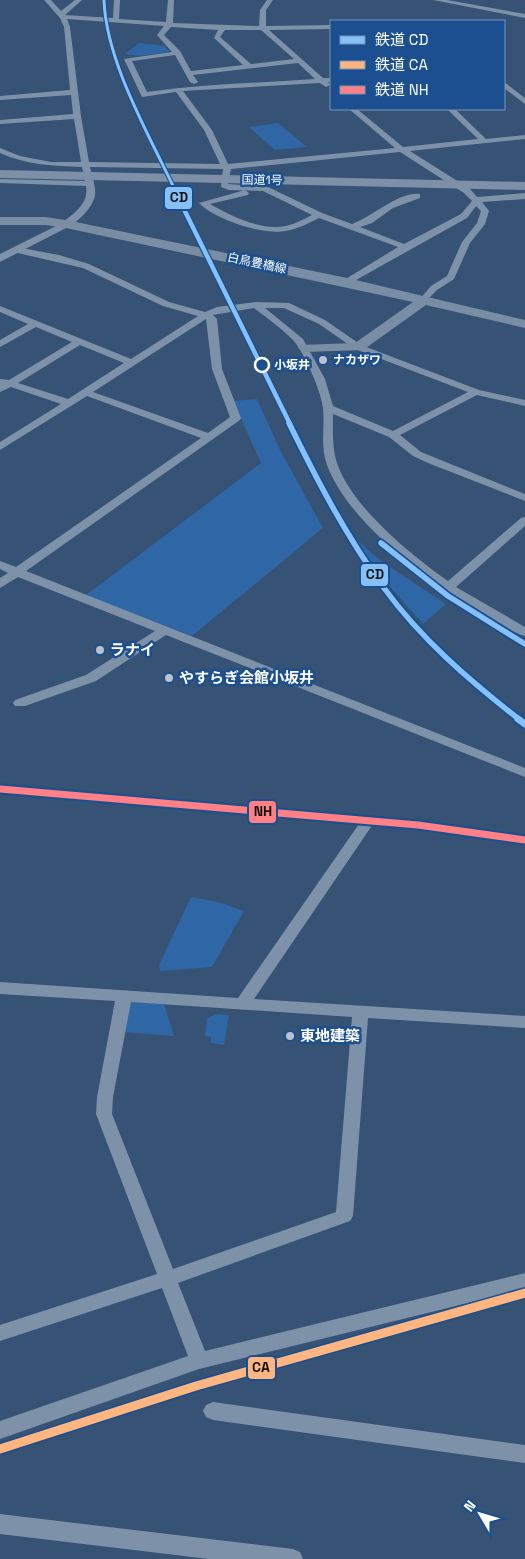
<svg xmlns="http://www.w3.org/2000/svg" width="525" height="1559" viewBox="0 0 525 1559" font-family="'Space Grotesk','Noto Sans JP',sans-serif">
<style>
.green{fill:#2f66a5}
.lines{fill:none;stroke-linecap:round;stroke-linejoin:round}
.minor{fill:#7d92a8;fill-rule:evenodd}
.tertiary{fill:#7d92a8;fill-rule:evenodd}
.secondary{fill:#798da4;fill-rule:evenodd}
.trunk{fill:#7e90a7;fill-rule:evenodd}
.rail-1-far3-casing{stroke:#1b4f8f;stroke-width:5}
.rail-1-far2-casing{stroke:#1b4f8f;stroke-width:7}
.rail-1-far1-casing{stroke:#1b4f8f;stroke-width:9}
.rail-1-casing{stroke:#1b4f8f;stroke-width:11}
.rail-2-casing{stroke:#1b4f8f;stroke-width:12}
.rail-3-casing{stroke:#1b4f8f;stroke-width:11}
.rail-1-far3{stroke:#86c0f9;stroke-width:3}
.rail-1-far2{stroke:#86c0f9;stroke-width:4.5}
.rail-1-far1{stroke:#86c0f9;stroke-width:5.5}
.rail-1{stroke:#86c0f9;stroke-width:7}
.rail-2{stroke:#ffb580;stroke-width:9}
.rail-3{stroke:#ff8085;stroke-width:7}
.poi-dot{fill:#b9c2ce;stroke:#1b4f8f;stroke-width:2}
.stop-dot{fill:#1b4f8f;stroke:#fff;stroke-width:2.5}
.labels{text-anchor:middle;stroke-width:5;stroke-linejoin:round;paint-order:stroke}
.far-street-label{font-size:12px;fill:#fff;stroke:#1b4f8f}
.far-poi-label{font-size:12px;font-weight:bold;fill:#fff;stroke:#1b4f8f;text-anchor:start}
.far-stop-label{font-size:12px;font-weight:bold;fill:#fff;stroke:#1b4f8f;text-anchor:start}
.poi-label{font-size:15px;font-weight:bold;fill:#fff;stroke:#1b4f8f;text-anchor:start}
.line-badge{stroke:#1b4f8f;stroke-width:2}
.pale-badge-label{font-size:14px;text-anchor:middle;font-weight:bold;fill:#111}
</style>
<rect width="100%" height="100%" fill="#365274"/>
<g class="green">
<polygon points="139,43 164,46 170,52 139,56 125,54"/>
<polygon points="278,123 307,147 275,150 249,127"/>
<polygon points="257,399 280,450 323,528 192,636 86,595 261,463 233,401"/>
<polygon points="357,540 381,561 446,604 423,624 371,565"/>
<polygon points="191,897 218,902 244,911 212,967 160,971 159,965"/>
<polygon points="128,1001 164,1004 174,1036 122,1032"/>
<polygon points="215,1014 229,1015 224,1045 211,1043 211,1037 205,1036 207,1019"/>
</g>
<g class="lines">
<g class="minor">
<path d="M44 0H51L61 11 75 0H82L65 15 113 18 114 0H120L119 19 166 22 168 0H174L173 23 259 26 260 10 267 0H273L266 10V26L331 25V29L269 30 323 78H331V82H328L330 85 326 87 320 83 183 91 212 130 228 164 395 148 349 109H357L403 147 478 139 447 109H455L486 139 525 135V139L410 151 470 189 477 197 525 193V199L482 202 489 211 485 224 470 243 454 279 437 290 424 303 419 300 431 286 447 276 462 242 477 223 481 211 476 206 467 218 347 285 342 282 344 280 398 247 319 218C309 223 298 229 286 231 262 235 216 220 199 203L245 190 249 193 248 195 210 204C231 216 261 231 286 226 295 224 304 219 312 215L263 191 229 190 221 187 223 169 90 167C92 176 96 186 95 195 94 206 75 228 63 226V222C75 213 89 203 86 186L0 183V179L85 181 82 167C54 166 26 165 0 153V148L20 156 51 162H81L74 119 0 124V120L73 114 71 95 0 100V96L70 90 64 27 60 18ZM67 19 164 26 157 35 172 52 124 59 142 97 176 92 204 130 220 164 89 162 81 116 70 27ZM171 27 218 30 214 38 243 65 191 71 180 51 164 35ZM225 30H261L294 59 251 64 220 37ZM175 55 190 82 194 84 198 82 193 75 298 63 315 79C259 83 203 84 147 92L132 61ZM400 152 464 193 472 201 461 214 404 244 360 227 372 223 393 208 420 198V194C399 191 372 217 352 224L322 213 268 187 228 184 231 169Z"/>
<polygon points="433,0 447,0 525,14 525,18"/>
<polygon points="504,82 525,98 525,104 504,88"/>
<path d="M16 247 59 255 89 264 169 302 205 312 217 307 256 302 289 303 325 320 361 345 479 390 525 400V406L477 395 400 435 421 452 525 494V501L428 463 413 456 389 437 333 414C333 430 332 448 337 463 351 506 412 556 448 581L521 518 525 517V526L456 587 525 627V636C511 632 497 622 485 615 432 584 349 524 327 465 320 446 325 427 323 408 321 391 304 351 292 339 281 328 267 318 254 308L213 315 217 319 222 369 241 418 240 420 26 571 525 768V777L166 635 96 681 25 706H15L13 703 15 700 86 675 155 631 18 577 0 588V578L8 573 0 569V561L16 567 201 438 87 396 0 450V442L61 404 11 387 0 392V379L9 380 72 342 36 327 0 347V340L28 324 0 312V306L131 359 198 316 163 306 83 268 13 252 12 250ZM265 308H284L319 324 355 349 468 392 393 431 333 406 325 379 303 339ZM206 319 212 369 230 417 208 433 93 392ZM80 345 124 363 68 399 18 383Z"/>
<path d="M364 822 371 827 254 999 525 1016V1028L368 1018 353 1216 350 1221 178 1283 205 1351 525 1273V1289L199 1369 0 1439V1421L188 1356 162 1288 0 1341V1325L157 1274 96 1114 97 1097 115 1001 0 994V982L238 998 359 824ZM131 1002 352 1017 336 1212 173 1269 112 1114 113 1097Z"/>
<polygon points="213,1402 525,1445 525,1463 213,1420 206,1417 203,1411 206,1405"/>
<polygon points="0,1514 293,1549 300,1552 303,1559 209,1559 0,1534"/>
</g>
<polygon class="tertiary" points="66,221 70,222 70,226 0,262 0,254"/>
<polygon class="secondary" points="0,217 45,217 66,220 347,278 525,320 525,328 426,305 363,350 305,352 298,348 300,345 355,343 413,302 66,228 45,225 0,225"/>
<polygon class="trunk" points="0,170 525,182 525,190 0,178"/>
<g class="rail-1-far3-casing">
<path id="rail-1-far3" d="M104 0C106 61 148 133 174 188"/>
</g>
<g class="rail-1-far2-casing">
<polyline id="rail-1-far2" points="173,187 290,424"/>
</g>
<g class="rail-1-far1-casing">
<g id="rail-1-far1">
<path d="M289 423C317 480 346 536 384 588 421 639 470 681 520 720"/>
<polyline points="381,543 448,596 525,644"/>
</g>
</g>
<g class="rail-1-casing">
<polyline id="rail-1" points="518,719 525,724"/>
</g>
<g class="rail-2-casing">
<polyline id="rail-2" points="0,1449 196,1386 525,1293"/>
</g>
<g class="rail-3-casing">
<polyline id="rail-3" points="0,789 418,825 525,840"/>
</g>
<use href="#rail-1-far3" class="rail-1-far3"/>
<use href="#rail-1-far2" class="rail-1-far2"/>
<use href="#rail-1-far1" class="rail-1-far1"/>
<use href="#rail-1" class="rail-1"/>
<use href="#rail-2" class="rail-2"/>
<use href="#rail-3" class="rail-3"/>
</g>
<g class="poi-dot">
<circle cx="323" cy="360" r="5"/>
<circle cx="100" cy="650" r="5"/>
<circle cx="169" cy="678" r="5"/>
<circle cx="290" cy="1036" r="5"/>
</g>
<circle class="stop-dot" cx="262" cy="365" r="7"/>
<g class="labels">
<g class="far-street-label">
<text transform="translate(262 180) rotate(1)" y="4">国道1号</text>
<text transform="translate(257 263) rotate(12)" y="4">白鳥豊橋線</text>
</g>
<g class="far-poi-label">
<text x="333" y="364">ナカザワ</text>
</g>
<g class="far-stop-label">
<text x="274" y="369">小坂井</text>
</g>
<g class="poi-label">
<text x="110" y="655">ラナイ</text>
<text x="179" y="683">やすらぎ会館小坂井</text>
<text x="300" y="1041">東地建築</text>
</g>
</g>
<g class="line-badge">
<rect x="164" y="186" width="29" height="24" rx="5" fill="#86c0f9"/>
<rect x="360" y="563" width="29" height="24" rx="5" fill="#86c0f9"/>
<rect x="248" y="800" width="29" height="24" rx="5" fill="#ff8085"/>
<rect x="247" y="1356" width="29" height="24" rx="5" fill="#ffb580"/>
</g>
<g class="pale-badge-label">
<text x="179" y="202">CD</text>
<text x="375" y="579">CD</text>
<text x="263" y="816">NH</text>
<text x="261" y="1372">CA</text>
</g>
<rect x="330" y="20" width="175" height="90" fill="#1b4f8f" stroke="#7695bc"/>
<rect x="340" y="36" width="25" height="8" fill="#86c0f9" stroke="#7695bc"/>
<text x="375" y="45" font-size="15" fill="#ffffff">鉄道 CD</text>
<rect x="340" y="61" width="25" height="8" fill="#ffb580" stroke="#7695bc"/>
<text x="375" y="70" font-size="15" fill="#ffffff">鉄道 CA</text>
<rect x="340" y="86" width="25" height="8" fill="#ff8085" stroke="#7695bc"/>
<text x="375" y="95" font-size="15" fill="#ffffff">鉄道 NH</text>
<g transform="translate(480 1514) rotate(308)" stroke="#1b4f8f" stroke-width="4" paint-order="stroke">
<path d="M0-4L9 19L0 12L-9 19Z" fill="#ffffff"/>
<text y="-8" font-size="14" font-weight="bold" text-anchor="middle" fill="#ffffff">N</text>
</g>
</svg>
